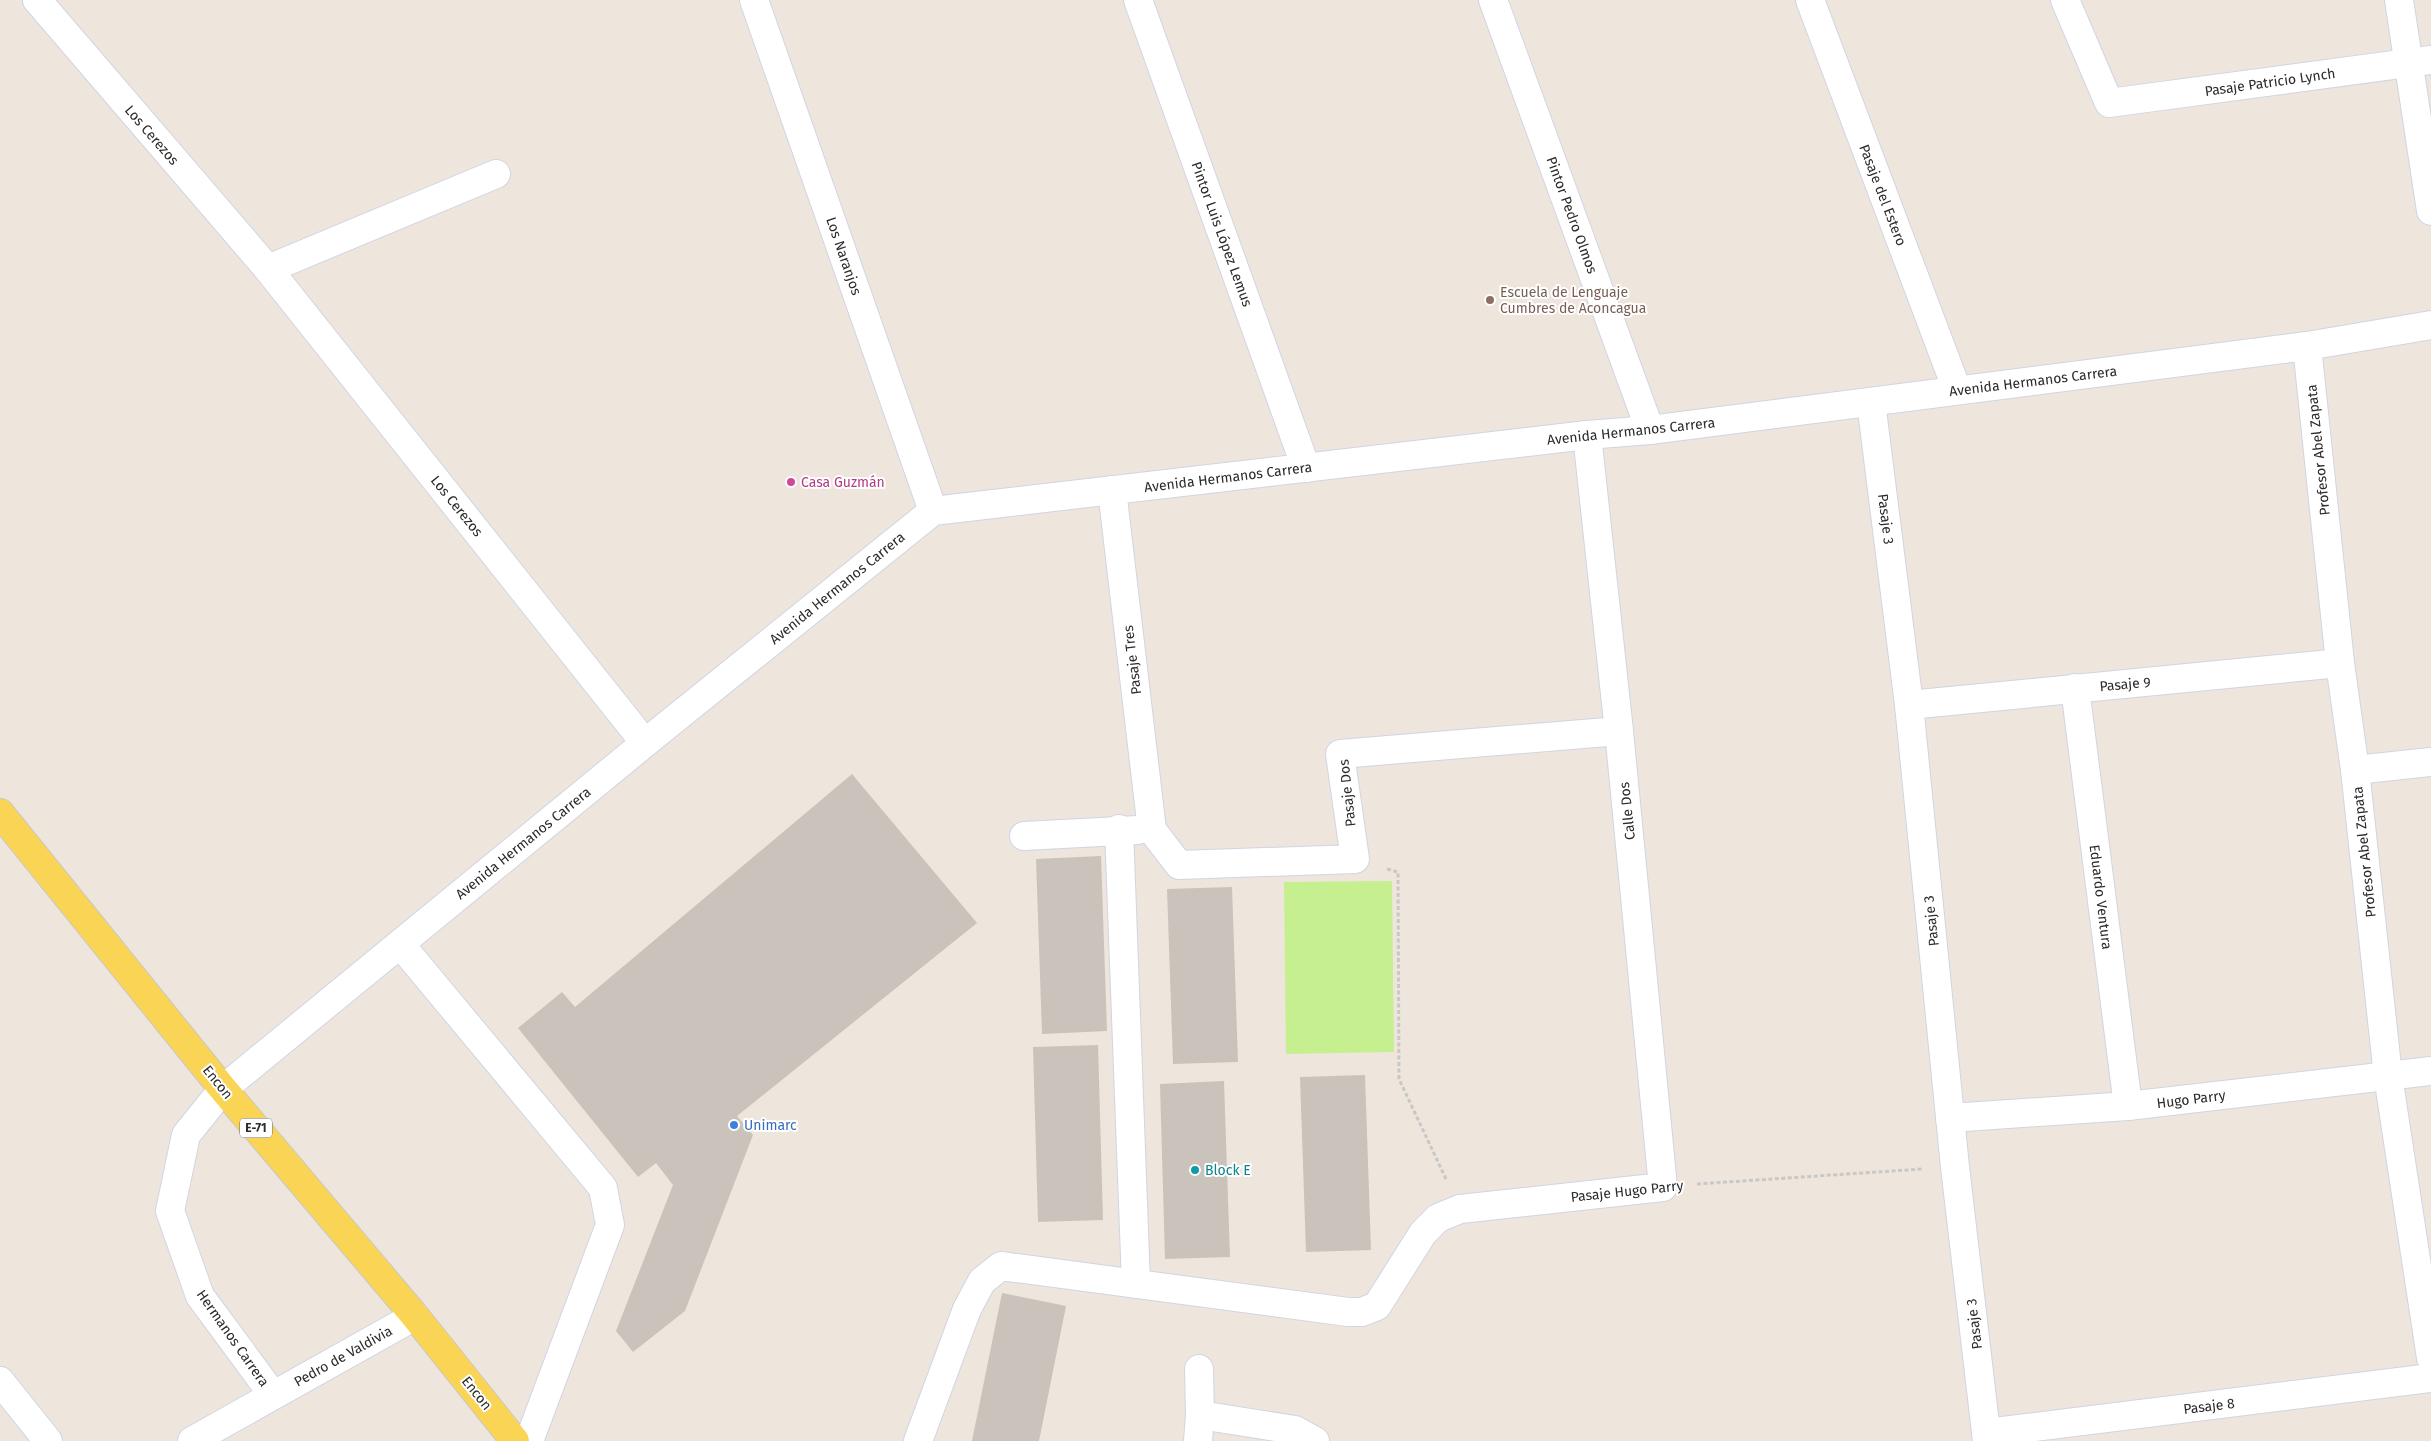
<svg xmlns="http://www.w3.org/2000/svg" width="2431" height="1441" viewBox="0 0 2431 1441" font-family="'Fira Sans',sans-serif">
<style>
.pitch{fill:#c6f090}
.building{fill:#c9c3bb}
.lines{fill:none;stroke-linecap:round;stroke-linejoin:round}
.minor-casing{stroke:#d1d4e4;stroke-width:30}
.major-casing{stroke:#c8c8c8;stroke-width:30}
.path{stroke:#c8c8c8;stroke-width:3;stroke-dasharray:4 2.5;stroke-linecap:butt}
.minor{stroke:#fff;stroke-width:28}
.major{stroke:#fad555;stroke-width:28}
.education-dot{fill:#8d6e63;stroke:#fff;stroke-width:2}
.hotel-dot{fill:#d1479c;stroke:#fff;stroke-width:2}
.shop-dot{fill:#3f7fe0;stroke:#fff;stroke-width:2}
.culture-dot{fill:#0f9aa8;stroke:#fff;stroke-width:2}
.labels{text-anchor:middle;stroke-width:4;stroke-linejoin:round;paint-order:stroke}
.shield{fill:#fff;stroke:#6b6b6b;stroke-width:1}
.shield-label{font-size:12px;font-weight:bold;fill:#2b2b2b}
.street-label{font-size:14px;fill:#2b2b2b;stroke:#fff}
.education-label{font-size:14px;fill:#785e54;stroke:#fff;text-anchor:start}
.hotel-label{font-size:14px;fill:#b23c85;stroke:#fff;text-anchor:start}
.shop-label{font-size:14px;fill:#366cbe;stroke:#fff;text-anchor:start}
.culture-label{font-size:14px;fill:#0d838f;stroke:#fff;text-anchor:start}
</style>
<rect width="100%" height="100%" fill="#eee6dc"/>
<polygon class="pitch" points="1392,881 1394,1052 1286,1054 1284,882"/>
<g class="building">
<polygon points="852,774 977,923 737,1116 753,1135 685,1311 633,1352 616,1331 673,1185 656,1163 638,1177 518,1028 562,992 575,1007"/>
<polygon points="1101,856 1107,1031 1042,1034 1036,859"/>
<polygon points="1232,887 1238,1062 1173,1064 1167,889"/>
<polygon points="1098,1045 1103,1220 1038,1222 1033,1047"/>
<polygon points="1365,1075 1371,1250 1306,1252 1300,1077"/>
<polygon points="1224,1081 1230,1257 1165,1259 1160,1084"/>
<polygon points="1002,1293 1066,1306 1039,1441 972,1441"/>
</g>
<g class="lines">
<g class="minor-casing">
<g id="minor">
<polyline points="37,0 268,269 645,743"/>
<polyline points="754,0 933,511"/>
<polyline points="1138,0 1306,468"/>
<polyline points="1493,0 1650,430"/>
<polyline points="1810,0 1957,390"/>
<polyline points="2065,0 2109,103 2431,60"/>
<polyline points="2399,0 2431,211"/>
<polyline points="268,269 496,174"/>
<polyline points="2307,346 2340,663 2355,770 2388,1076 2431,1358"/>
<polyline points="1871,402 1909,705 1955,1167 1987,1441"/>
<polyline points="1112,490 1152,830"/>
<polyline points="2075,688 2128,1106"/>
<polyline points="1909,705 2340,663"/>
<polyline points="2355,770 2431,762"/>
<polyline points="1119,829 1136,1284"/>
<polyline points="1152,830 1179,865 1355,859 1340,754 1619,731"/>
<polyline points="1024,836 1138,830"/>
<polyline points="400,944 603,1188 610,1225 529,1441"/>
<polyline points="1950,1118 2128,1106 2431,1071"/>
<polyline points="0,1381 48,1441"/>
<polyline points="273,1395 200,1296 170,1211 186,1135 223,1089 645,743 933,511 1587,435 1650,430 2307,346 2431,325"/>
<polyline points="1200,1415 1295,1430 1315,1441"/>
<polyline points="1986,1433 2431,1378"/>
<polyline points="192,1441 415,1316"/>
<polyline points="918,1441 967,1309 982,1281 1001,1266 1348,1312 1362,1312 1377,1306 1423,1233 1438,1218 1460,1209 1663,1187 1619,731 1587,435"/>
<polyline points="1198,1441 1200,1415 1199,1369"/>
</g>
</g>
<g class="major-casing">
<polyline id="major" points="0,813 223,1089 415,1316 515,1441"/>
</g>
<g class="path">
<polyline points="1387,869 1398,872 1399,1079 1446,1179"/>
<polyline points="1697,1184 1922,1169"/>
</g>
<use href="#minor" class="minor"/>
<use href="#major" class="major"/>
</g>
<circle class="education-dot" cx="1490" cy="300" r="5"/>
<circle class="hotel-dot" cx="791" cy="482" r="5"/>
<circle class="shop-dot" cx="734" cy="1125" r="5"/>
<circle class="culture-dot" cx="1195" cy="1170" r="5"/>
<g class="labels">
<rect class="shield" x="240" y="1118.5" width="32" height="19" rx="4"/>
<g class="shield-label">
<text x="256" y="1132">E-71</text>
</g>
<g class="street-label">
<text transform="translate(2270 82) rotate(-8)" y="5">Pasaje Patricio Lynch</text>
<text transform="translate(152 135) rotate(49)" y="5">Los Cerezos</text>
<text transform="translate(1883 195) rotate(69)" y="5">Pasaje del Estero</text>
<text transform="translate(1572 215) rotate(70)" y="5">Pintor Pedro Olmos</text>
<text transform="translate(1222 234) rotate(70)" y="5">Pintor Luis López Lemus</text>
<text transform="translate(844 256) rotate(71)" y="5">Los Naranjos</text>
<text transform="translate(2033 381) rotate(-7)" y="5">Avenida Hermanos Carrera</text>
<text transform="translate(1631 431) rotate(-6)" y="5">Avenida Hermanos Carrera</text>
<text transform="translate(2318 450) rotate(-96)" y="5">Profesor Abel Zapata</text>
<text transform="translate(1228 477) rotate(-7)" y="5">Avenida Hermanos Carrera</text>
<text transform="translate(457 506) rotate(51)" y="5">Los Cerezos</text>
<text transform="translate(1886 519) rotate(83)" y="5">Pasaje 3</text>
<text transform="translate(837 588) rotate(-39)" y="5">Avenida Hermanos Carrera</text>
<text transform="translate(1132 660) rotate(-97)" y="5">Pasaje Tres</text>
<text transform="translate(2125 684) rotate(-5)" y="5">Pasaje 9</text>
<text transform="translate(1347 793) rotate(-96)" y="5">Pasaje Dos</text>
<text transform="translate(1627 811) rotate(-96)" y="5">Calle Dos</text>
<text transform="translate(523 843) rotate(-39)" y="5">Avenida Hermanos Carrera</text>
<text transform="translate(2364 852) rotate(-96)" y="5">Profesor Abel Zapata</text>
<text transform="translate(2101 897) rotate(83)" y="5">Eduardo Ventura</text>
<text transform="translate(1931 921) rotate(-96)" y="5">Pasaje 3</text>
<text transform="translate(218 1082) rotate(51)" y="5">Encon</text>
<text transform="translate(2191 1099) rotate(-7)" y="5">Hugo Parry</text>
<text transform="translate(1627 1191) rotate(-6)" y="5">Pasaje Hugo Parry</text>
<text transform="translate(1974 1324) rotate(-97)" y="5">Pasaje 3</text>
<text transform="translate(233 1338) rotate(55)" y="5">Hermanos Carrera</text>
<text transform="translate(343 1356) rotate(-29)" y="5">Pedro de Valdivia</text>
<text transform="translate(477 1393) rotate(51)" y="5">Encon</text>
<text transform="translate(2209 1406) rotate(-7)" y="5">Pasaje 8</text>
</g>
<g class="education-label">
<text x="1500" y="297">Escuela de Lenguaje<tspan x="1500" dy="16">Cumbres de Aconcagua</tspan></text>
</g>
<g class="hotel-label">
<text x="801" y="487">Casa Guzmán</text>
</g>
<g class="shop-label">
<text x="744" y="1130">Unimarc</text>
</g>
<g class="culture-label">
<text x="1205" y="1175">Block E</text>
</g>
</g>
</svg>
